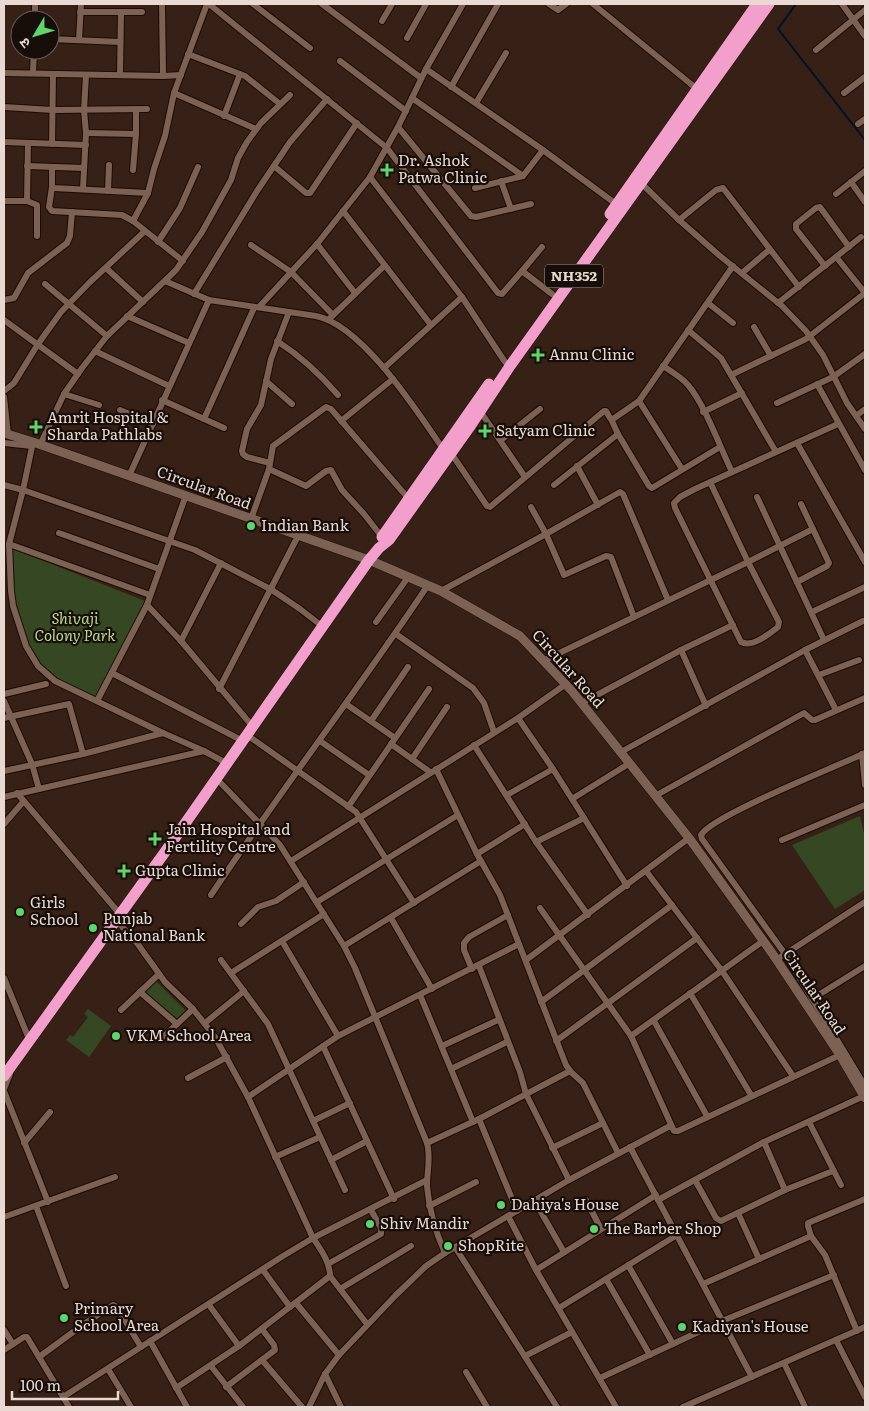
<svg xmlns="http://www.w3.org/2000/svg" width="869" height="1411" viewBox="0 0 869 1411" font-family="Literata,'Noto Sans Devanagari',serif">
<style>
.green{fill:#364823}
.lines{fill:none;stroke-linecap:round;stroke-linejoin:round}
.stream{stroke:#001026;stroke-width:2}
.street-casing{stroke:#1e0a02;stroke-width:8}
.secondary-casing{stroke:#1e0a02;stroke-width:10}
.highway-casing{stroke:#1e0a02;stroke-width:12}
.street{stroke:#7c6255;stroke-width:6}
.secondary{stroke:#7c6255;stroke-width:9}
.highway{stroke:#f29fcc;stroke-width:11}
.poi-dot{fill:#5fd56b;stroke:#180e09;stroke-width:2}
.labels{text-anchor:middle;stroke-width:4.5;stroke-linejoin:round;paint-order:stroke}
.shield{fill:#180e09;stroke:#aa9c96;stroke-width:1}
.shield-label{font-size:14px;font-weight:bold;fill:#e9d9d2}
.poi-label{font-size:15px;fill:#e9d9d2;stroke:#180e09;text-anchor:start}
.street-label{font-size:15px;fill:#e9d9d2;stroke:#180e09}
.park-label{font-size:15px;font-style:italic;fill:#b7d996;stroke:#180e09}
</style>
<rect width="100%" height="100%" fill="#372116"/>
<g class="green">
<polygon points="6,546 145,601 97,701 51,678 26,646 12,594"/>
<polygon points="860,816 865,838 865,890 835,909 792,845"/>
<polygon points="155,980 186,1011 174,1021 142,994"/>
<polygon points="88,1009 111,1026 89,1057 66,1040 70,1035 73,1037 88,1017 84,1014"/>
</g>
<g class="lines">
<polyline class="stream" points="796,4 778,29 865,140"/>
<g class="street-casing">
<g id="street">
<polyline points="162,4 163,76"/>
<polyline points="209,4 387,148 498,293 502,294 522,271 552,294"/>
<polyline points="253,4 310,48"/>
<polyline points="322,4 421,78"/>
<polyline points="549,4 558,10 566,4"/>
<polyline points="593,4 697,89"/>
<polyline points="842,4 865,36"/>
<polyline points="80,12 142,12"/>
<polyline points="35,20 35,4"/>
<polyline points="382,21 392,4"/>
<polyline points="407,38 426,4"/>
<polyline points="50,39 120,42"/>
<polyline points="79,40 81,4"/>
<polyline points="816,50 865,10"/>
<polyline points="188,54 245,76 280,104"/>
<polyline points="340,61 406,111"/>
<polyline points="426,69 543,150 616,204"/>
<polyline points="33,72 34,50"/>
<polyline points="4,73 163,76 181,75"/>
<polyline points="120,75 121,12"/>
<polyline points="451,87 498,4"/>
<polyline points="174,93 256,129"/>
<polyline points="844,93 865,77"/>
<polyline points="412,98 523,176"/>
<polyline points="476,103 506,53"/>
<polyline points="4,107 53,110 147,109"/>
<polyline points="224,116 240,74"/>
<polyline points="858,124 865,119"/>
<polyline points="398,127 471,216 476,217 531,204"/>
<polyline points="86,133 136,134"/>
<polyline points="4,142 86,145"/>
<polyline points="52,144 53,74"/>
<polyline points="27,166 84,168"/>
<polyline points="274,166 306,193 310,193 357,123"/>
<polyline points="52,167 52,186 54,188 148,193"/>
<polyline points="133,170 136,134 136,109"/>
<polyline points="370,177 462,297 505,362 510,366"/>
<polyline points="501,181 511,209"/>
<polyline points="851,182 865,202"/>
<polyline points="641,183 679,220 720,256 782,306 806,331 823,355 847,403 865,429"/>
<polyline points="52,187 49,207 52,211 122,215 133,221 183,261"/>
<polyline points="475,188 523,176 543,150"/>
<polyline points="83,189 86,133 84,110 86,75"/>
<polyline points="108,191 109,165"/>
<polyline points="836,194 865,171"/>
<polyline points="4,201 27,201 37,205 37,236"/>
<polyline points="27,201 28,143"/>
<polyline points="343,211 431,325"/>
<polyline points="679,220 716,190 723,188 799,287"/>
<polyline points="133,221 148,193 154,169 165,136 174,93 207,4"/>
<polyline points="158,242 180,208 198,167"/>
<polyline points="317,244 355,293"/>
<polyline points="251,245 291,272 333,315"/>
<polyline points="837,258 865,293"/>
<polyline points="825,266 796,229 796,224 816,208 820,207 849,247"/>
<polyline points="106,268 143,302"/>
<polyline points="522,271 542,247"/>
<polyline points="742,273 769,250"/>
<path d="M165 281 209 300 316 316C362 325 417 411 443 449"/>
<polyline points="45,284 107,336"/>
<polyline points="194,294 257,191 290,142 327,99"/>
<polyline points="4,300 14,298 28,273 67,243 70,236 72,212"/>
<polyline points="708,303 733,323"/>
<polyline points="778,303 861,237"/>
<polyline points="259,307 317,244 370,177 398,127 426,69 463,4"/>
<polyline points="127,316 189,343"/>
<polyline points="330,318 384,266"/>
<polyline points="4,320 78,374"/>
<polyline points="754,327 771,356"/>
<polyline points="688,330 721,358 776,452"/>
<path d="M277 341C302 357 319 373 338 395"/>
<polyline points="95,351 169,386"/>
<path d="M663 366C672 372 681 377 688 385 705 405 720 447 732 472"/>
<polyline points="384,368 462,297"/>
<polyline points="731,375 806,339 865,293"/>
<polyline points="266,381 292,404"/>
<polyline points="817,384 865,470"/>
<polyline points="4,391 14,383 38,344 61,312 89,283 145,231"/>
<polyline points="64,394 99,405"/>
<polyline points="4,397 8,434"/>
<polyline points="162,400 224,428"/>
<polyline points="639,401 682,469"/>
<polyline points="777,403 833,377 865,354"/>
<polyline points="120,410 153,424"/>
<polyline points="480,411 525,477"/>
<polyline points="703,412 742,393"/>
<polyline points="856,416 865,409"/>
<polyline points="204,419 254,308"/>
<polyline points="611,419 618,434 649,486 652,488 720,447"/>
<polyline points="341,421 393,379"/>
<polyline points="501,440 540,409"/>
<polyline points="33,442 23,490 9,544 11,591 13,606 26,646 38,666 55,681 163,733 204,751 226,763"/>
<polyline points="4,443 32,446"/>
<polyline points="797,443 865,562"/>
<polyline points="40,445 64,394 82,368 107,336 176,270 202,232 231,180 238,158 247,142 261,123 290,95"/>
<polyline points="451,453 487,506 490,507 604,411 606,411 610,418 613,419 639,401 733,266"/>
<polyline points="270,463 247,457 243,454 242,451 247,429 261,405 271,359 289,312"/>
<polyline points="577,466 598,505"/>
<polyline points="269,469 306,486 326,471 331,470 342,490 364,514 382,537"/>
<polyline points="129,476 209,300"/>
<path d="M710 482 748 562 779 622 778 627C769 634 752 648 741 642L675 508 674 503 680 497 695 489 838 424"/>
<polyline points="4,485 23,490 195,550 272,590 300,609 322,626"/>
<polyline points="554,485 618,434"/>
<polyline points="757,497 824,640"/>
<polyline points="531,507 546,534 564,575 606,556 611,557 634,617"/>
<polyline points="251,519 269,469 273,446 326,407 331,409 408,498"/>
<polyline points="59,533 159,569"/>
<polyline points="9,544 150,595"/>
<polyline points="797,582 827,566 829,563 801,504"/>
<polyline points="441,591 546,534 620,492 623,494 668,600"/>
<polyline points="147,605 181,641 253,727"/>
<polyline points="812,612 865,587"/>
<polyline points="376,622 409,576"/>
<polyline points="396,634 473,688 484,703 494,732"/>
<polyline points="181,641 221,563"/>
<polyline points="681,650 706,706"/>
<polyline points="805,650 836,710"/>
<polyline points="545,660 748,562 813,529"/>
<polyline points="112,673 243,741"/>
<polyline points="819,675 859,660"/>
<polyline points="219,689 298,536"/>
<polyline points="4,694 46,684"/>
<polyline points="4,701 32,764 39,789 4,797"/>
<polyline points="97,701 147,605 186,495"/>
<polyline points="582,703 681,650 733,625"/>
<polyline points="346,704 395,738"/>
<polyline points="4,718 69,704 83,754"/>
<polyline points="518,718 553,769 627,886"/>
<polyline points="371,721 408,667"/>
<polyline points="247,735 356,812 414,903"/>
<polyline points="320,741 369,775"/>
<polyline points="391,744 430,772"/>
<polyline points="474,745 536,842 588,915"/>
<polyline points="621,752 805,650 863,621"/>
<path d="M865 753C838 766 711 816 701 835L702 839 785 954 865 1086"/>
<polyline points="862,754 865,785"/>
<polyline points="412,759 447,707"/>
<polyline points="436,769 477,854 500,895 566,1065 571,1072 583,1083 618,1153"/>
<polyline points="4,771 83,754 163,733"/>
<path d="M216 778 280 845 344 946 355 968 427 1143C431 1158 427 1171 427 1186 429 1210 435 1231 445 1253"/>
<polyline points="39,789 204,751"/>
<polyline points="17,793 119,913"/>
<polyline points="507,795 553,769"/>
<polyline points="655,796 804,713 812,720 815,720 865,698"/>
<polyline points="572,799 630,763"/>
<polyline points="348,807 429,689"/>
<polyline points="4,824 23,802"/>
<polyline points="782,840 865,805"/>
<polyline points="536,842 584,818"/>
<polyline points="477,854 525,824"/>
<polyline points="291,861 518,718 566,684"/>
<polyline points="646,871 722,971 793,1076"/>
<path d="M211 895C281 790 358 690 428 585"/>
<polyline points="317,902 458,815"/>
<polyline points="540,908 631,1036 674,1131 678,1131 840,1055"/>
<polyline points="391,918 432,989"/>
<path d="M115 919 137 943 165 982 193 1009 215 1037 248 1097 313 1238C321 1250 330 1262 330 1276L367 1324"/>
<polyline points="241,924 258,907 276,901 304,882"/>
<polyline points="282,941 338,1036"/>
<polyline points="344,946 481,861"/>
<polyline points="221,960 268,1024 345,1190"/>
<polyline points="526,960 689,838"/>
<polyline points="776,960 865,902"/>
<polyline points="479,966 520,1072 526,1094 569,1180"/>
<polyline points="472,969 464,950 464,943 469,937 508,915"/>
<polyline points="231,973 324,914"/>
<polyline points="4,978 29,1039"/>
<polyline points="140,992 177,1024"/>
<polyline points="690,993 751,1095"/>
<polyline points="420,995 473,1122"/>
<polyline points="812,999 865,966"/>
<polyline points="541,1002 672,905"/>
<polyline points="121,1010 159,974"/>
<polyline points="654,1021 707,1116"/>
<polyline points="205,1023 244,991"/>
<polyline points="631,1036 763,941"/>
<polyline points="161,1039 193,1009"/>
<polyline points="556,1041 697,938"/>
<polyline points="323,1046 394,1199"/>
<polyline points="442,1046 498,1020"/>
<polyline points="451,1069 507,1042"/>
<polyline points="188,1078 227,1057"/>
<polyline points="4,1089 10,1074"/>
<polyline points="4,1091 48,1202"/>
<polyline points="248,1097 338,1036 519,944"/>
<polyline points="479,1119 517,1211"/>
<polyline points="313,1121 350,1103"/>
<polyline points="809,1122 841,1185"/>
<polyline points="764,1142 785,1190"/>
<polyline points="24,1143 50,1112"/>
<polyline points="427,1143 479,1119 570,1071"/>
<polyline points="630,1147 752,1377"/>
<polyline points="552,1148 603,1123"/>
<polyline points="275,1157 320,1137"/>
<polyline points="331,1160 367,1141"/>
<polyline points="695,1180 716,1218 721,1221 785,1190 833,1171"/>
<polyline points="534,1200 564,1252"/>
<polyline points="586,1200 601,1229"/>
<polyline points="658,1200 764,1142 864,1096"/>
<polyline points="36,1206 66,1286"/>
<polyline points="429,1206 476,1182"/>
<polyline points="738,1213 759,1259"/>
<polyline points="508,1216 536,1270 616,1407"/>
<polyline points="4,1217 115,1177"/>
<polyline points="811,1236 808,1226 808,1223 865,1199"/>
<polyline points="455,1247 557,1407"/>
<polyline points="328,1264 381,1234 381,1228 371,1210"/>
<polyline points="628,1265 673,1344"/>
<polyline points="263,1270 290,1307"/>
<polyline points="536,1270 656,1195"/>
<polyline points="606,1279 650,1355"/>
<polyline points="703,1284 811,1236 825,1255 857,1331"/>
<polyline points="340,1289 411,1246"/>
<polyline points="296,1303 339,1355"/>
<polyline points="209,1305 239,1346"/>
<polyline points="559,1308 677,1235"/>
<polyline points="4,1330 13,1344"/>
<polyline points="836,1340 865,1397"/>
<polyline points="150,1341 187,1407"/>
<polyline points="4,1350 24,1337 27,1337 69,1407"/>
<polyline points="525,1356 572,1332"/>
<polyline points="39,1357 84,1324 113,1305 117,1307 141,1347"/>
<polyline points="262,1360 302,1407"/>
<polyline points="784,1363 805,1407"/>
<polyline points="211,1366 243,1407"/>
<polyline points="108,1369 131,1407"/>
<polyline points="466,1372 487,1407"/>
<polyline points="325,1374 341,1407"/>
<polyline points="600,1378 722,1321 834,1275"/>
<polyline points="226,1387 275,1350 274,1345 262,1329"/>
<polyline points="176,1388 239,1346 330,1276"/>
<polyline points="63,1397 283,1256 313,1238 427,1180"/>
<polyline points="309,1407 325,1374 339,1355 395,1296 426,1266 445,1253 569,1180 670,1126"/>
<polyline points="683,1407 865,1327"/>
</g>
</g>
<g class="secondary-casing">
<polyline id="secondary" points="4,433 33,442 369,560 441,591 520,636 572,691 689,838 772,953 840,1055 865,1098"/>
</g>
<g class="highway-casing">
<g id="highway">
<polyline points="610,214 757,4"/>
<polyline points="382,537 489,384"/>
<polyline points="4,1076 170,845 369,560 379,548 389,540 471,425 510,366 769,4"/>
</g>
</g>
<use href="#street" class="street"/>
<use href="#secondary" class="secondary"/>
<use href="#highway" class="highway"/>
</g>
<g class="poi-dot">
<path d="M384.5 162.5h5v5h5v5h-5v5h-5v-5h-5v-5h5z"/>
<path d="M535.5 347.5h5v5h5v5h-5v5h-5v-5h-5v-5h5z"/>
<path d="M33.5 419.5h5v5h5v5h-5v5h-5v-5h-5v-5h5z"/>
<path d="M482.5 423.5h5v5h5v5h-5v5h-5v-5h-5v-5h5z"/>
<circle cx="251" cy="526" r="5"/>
<path d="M152.5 831.5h5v5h5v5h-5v5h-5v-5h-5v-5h5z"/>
<path d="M121.5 863.5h5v5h5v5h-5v5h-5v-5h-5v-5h5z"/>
<circle cx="20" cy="912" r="5"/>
<circle cx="93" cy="928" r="5"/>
<circle cx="116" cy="1036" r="5"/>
<circle cx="501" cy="1205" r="5"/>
<circle cx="370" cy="1224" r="5"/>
<circle cx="594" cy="1229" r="5"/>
<circle cx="448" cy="1246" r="5"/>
<circle cx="64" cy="1318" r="5"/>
<circle cx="682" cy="1327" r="5"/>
</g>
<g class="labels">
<rect class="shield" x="545" y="264.5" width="58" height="23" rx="4"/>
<g class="shield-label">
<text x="574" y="281">NH352</text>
</g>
<g class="poi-label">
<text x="398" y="166">Dr. Ashok<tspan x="398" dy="17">Patwa Clinic</tspan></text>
<text x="549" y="360">Annu Clinic</text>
<text x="47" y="423">Amrit Hospital &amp;<tspan x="47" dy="17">Sharda Pathlabs</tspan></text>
<text x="496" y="436">Satyam Clinic</text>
<text x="261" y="531">Indian Bank</text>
<text x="166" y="835">Jain Hospital and<tspan x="166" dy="17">Fertility Centre</tspan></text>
<text x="135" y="876">Gupta Clinic</text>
<text x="30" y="908">Girls<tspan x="30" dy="17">School</tspan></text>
<text x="103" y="924">Punjab<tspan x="103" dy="17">National Bank</tspan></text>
<text x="126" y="1041">VKM School Area</text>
<text x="511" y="1210">Dahiya's House</text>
<text x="380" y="1229">Shiv Mandir</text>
<text x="604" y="1234">The Barber Shop</text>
<text x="458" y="1251">ShopRite</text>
<text x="74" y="1314">Primary<tspan x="74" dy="17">School Area</tspan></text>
<text x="692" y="1332">Kadiyan's House</text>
</g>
<g class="street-label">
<text transform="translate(204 488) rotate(20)" y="5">Circular Road</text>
<text transform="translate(568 669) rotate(48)" y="5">Circular Road</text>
<text transform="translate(814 992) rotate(56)" y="5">Circular Road</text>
</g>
<g class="park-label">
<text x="75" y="624">Shivaji<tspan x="75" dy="17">Colony Park</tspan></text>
</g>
</g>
<rect width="869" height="1411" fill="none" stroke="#e9d9d2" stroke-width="10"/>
<g transform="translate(35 35) rotate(232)"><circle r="24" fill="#180e09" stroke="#6c5f59"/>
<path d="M0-4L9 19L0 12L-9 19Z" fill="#5fd56b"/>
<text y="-8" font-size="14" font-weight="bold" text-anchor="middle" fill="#e9d9d2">उ</text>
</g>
<path d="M12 1391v8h106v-8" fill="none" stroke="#e9d9d2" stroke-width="2.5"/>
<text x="20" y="1391" font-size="15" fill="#e9d9d2" stroke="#180e09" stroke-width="4" paint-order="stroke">100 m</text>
</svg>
